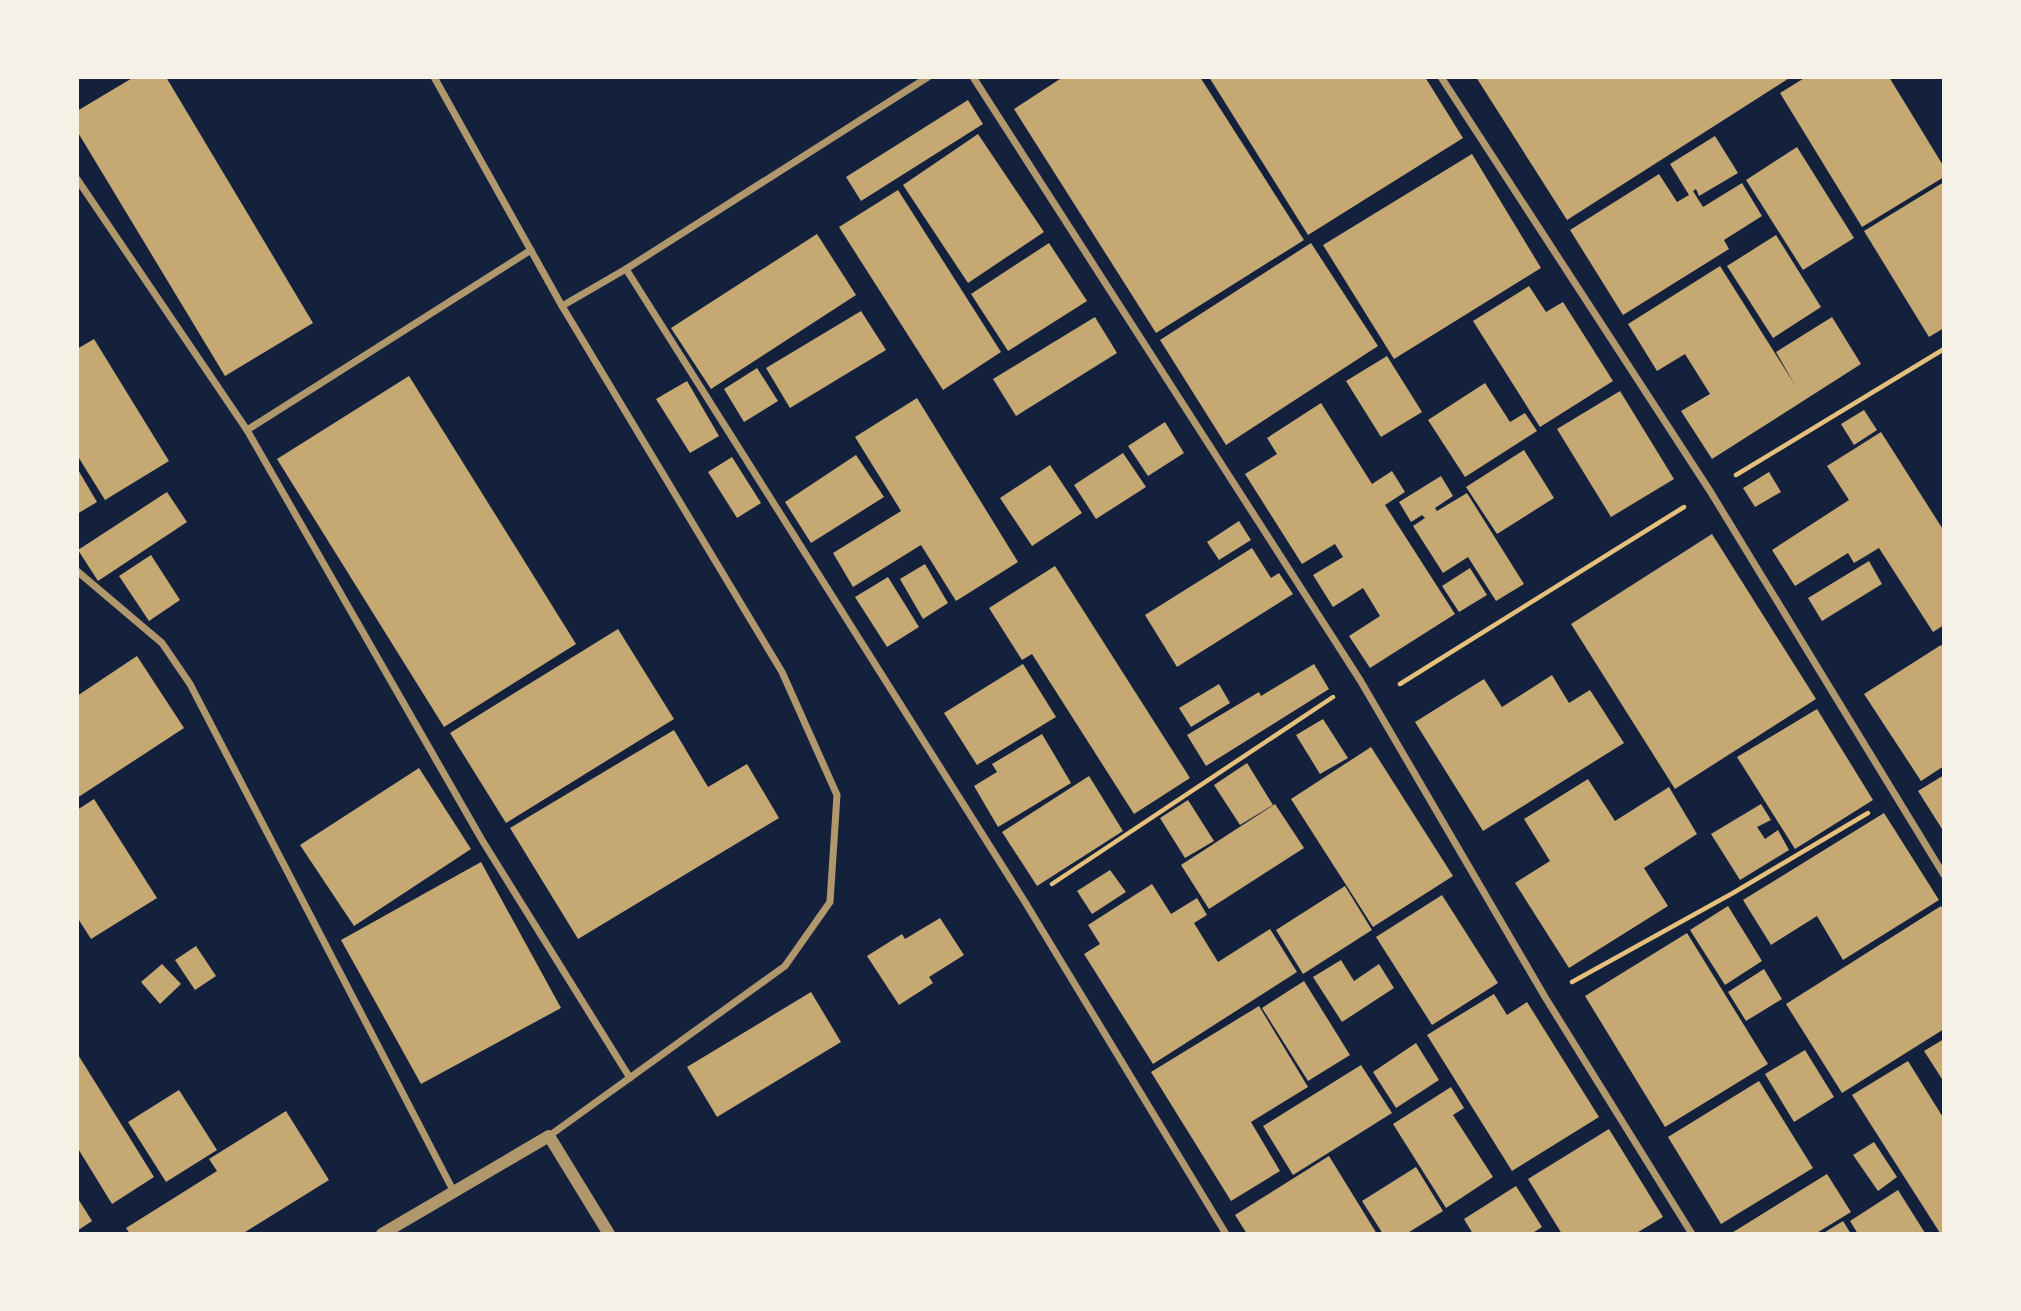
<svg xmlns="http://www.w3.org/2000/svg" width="2021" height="1311" viewBox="0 0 2021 1311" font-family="Roboto,sans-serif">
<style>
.building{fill:#c6a872}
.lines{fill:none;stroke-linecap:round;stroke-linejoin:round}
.path{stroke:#e5c07b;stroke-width:4.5}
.minor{stroke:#b1986c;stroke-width:7}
.tertiary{stroke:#b1986c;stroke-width:12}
</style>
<rect width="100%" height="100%" fill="#14213d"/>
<g class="building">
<polygon points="134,77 166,77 313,323 225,376 77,131 77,111"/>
<polygon points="1063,77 1200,77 1304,240 1156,333 1014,109"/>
<polygon points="1209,77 1425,77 1463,138 1308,235"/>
<polygon points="1476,77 1791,77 1567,220"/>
<polygon points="1806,77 1889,77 1944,167 1944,177 1862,227 1780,93"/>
<polygon points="968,100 983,124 861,201 846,177"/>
<polygon points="978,134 1044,232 968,283 903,185"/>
<polygon points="1715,136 1738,173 1699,196 1696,189 1693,191 1703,207 1742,183 1762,216 1724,240 1729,249 1623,315 1570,230 1659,174 1677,202 1689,195 1670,164"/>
<polygon points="1797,147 1854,238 1803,270 1746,180"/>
<polygon points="1472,154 1541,268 1394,359 1323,245"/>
<polygon points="1944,182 1944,328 1929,337 1864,231"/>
<polygon points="898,190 1001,352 943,390 839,227"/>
<polygon points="817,234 856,295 711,389 671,328"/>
<polygon points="1776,235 1821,307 1773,338 1727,266"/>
<polygon points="1049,243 1087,301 1008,351 971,294"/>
<polygon points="1311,243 1378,346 1226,445 1160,340"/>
<polygon points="1720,266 1795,385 1776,352 1832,317 1861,364 1712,459 1681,411 1710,394 1685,354 1657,371 1628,324"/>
<polygon points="1529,286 1546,312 1563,302 1613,381 1540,427 1473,321"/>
<polygon points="861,311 886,350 790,408 766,368"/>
<polygon points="1095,317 1117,353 1016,416 993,379"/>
<polygon points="94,339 169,461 105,500 77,455 77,349"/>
<polygon points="1387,356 1422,412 1381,437 1346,381"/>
<polygon points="757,368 778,401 744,422 724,389"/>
<polygon points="409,376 576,644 444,727 277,459"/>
<polygon points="687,381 719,436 690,453 656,399"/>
<polygon points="1485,383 1510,422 1525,413 1537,431 1465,477 1428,420"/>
<polygon points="1620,391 1674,479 1611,517 1557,429"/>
<polygon points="917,398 1018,562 956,601 921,545 853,587 833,553 901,511 855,437"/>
<polygon points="1321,403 1372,484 1392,471 1405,492 1385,505 1455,614 1370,668 1349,636 1380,616 1363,588 1333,607 1313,575 1343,557 1335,544 1302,564 1245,474 1277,454 1267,438"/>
<polygon points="1864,410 1877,430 1854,445 1841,424"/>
<polygon points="1165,422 1184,453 1148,476 1128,446"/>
<polygon points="1881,432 1944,531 1944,625 1933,632 1879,548 1854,563 1848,553 1795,586 1772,550 1849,500 1827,466"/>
<polygon points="1524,450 1554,498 1497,534 1466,487"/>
<polygon points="1123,453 1146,487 1096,519 1074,485"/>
<polygon points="856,455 884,497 811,543 785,502"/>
<polygon points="732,457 761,503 737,518 708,472"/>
<polygon points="1050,465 1082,513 1032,546 1000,498"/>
<polygon points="77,468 97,502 77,514"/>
<polygon points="1769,472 1781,492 1755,507 1743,488"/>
<polygon points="1441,476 1453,496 1435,508 1437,511 1467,493 1524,584 1496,601 1468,557 1443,573 1413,526 1425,518 1422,515 1411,522 1399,502"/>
<polygon points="167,492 187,522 98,581 78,550"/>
<polygon points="1239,521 1251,540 1219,560 1207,542"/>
<polygon points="1712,534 1816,699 1675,789 1571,624"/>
<polygon points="1252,548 1271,578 1279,573 1293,594 1177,667 1145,615"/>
<polygon points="151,555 180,600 149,621 119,576"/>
<polygon points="1869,561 1882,584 1822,621 1808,598"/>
<polygon points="925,564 948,603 923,619 900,579"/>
<polygon points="1055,566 1190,778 1134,814 1032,654 1022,660 989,608"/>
<polygon points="1470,568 1487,595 1459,612 1442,586"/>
<polygon points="888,577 919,627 887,647 855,597"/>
<polygon points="618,629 674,719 506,823 450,733"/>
<polygon points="1941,645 1944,649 1944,766 1921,781 1864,694"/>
<polygon points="137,656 184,728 77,798 77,696"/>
<polygon points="1023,664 1056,717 977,765 944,713"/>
<polygon points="1314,664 1329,689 1206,766 1187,735 1259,692 1261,696"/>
<polygon points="1552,675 1569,703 1590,690 1624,743 1483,831 1415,722 1484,679 1502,707"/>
<polygon points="1219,684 1230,703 1191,727 1179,708"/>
<polygon points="1817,709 1873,800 1795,849 1737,757"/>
<polygon points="1323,719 1348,758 1320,774 1296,735"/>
<polygon points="674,730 708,787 747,764 779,818 578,939 510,828"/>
<polygon points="1042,734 1071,783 998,827 974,786 997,772 992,764"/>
<polygon points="1371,747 1453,876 1373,927 1291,799"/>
<polygon points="1247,763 1273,805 1240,825 1214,785"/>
<polygon points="419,768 471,849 354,926 300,845"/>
<polygon points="1944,775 1944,832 1918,791"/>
<polygon points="1089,776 1123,831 1037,886 1002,832"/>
<polygon points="1588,779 1615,821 1669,787 1697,834 1644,868 1668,906 1569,968 1515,883 1550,861 1524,819"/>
<polygon points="94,799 157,898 91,939 77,917 77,810"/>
<polygon points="1188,800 1214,841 1185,858 1160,818"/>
<polygon points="1275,804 1304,848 1209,909 1181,865"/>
<polygon points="1761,804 1771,820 1757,827 1765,839 1778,830 1789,850 1740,880 1711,834"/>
<polygon points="1884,813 1939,900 1843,960 1817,916 1771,945 1743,900"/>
<polygon points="481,862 561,1008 421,1084 341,940"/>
<polygon points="1110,870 1126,892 1092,914 1077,891"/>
<polygon points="1152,884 1171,914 1197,898 1207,915 1194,923 1218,962 1270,929 1297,972 1153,1064 1084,954 1100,944 1088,925"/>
<polygon points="1345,886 1372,930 1303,974 1276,930"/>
<polygon points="1442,895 1498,983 1432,1025 1376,937"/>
<polygon points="1728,906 1762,961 1725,985 1690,930"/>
<polygon points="1941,906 1944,912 1944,1029 1842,1093 1786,1004"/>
<polygon points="940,918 964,955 929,977 933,983 899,1005 867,956 902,934 905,939"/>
<polygon points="1687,933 1768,1064 1665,1127 1585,996"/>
<polygon points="196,946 216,976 195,990 175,960"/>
<polygon points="1341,960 1354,981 1379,964 1394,988 1342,1022 1313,977"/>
<polygon points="162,964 181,984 160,1004 141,982"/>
<polygon points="1764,969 1782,999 1746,1021 1728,992"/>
<polygon points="1304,981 1350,1055 1308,1081 1262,1008"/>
<polygon points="811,992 841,1042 717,1117 687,1067"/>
<polygon points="1494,994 1507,1015 1527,1002 1599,1117 1512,1171 1427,1035"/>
<polygon points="1259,1006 1308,1087 1251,1122 1280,1171 1231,1201 1151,1072"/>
<polygon points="1944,1039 1944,1082 1924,1051"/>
<polygon points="1416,1043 1439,1080 1396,1108 1373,1072"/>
<polygon points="1805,1050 1834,1097 1794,1122 1765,1074"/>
<polygon points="77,1053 154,1177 112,1204 77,1147"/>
<polygon points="1908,1061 1944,1119 1944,1230 1940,1233 1852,1095"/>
<polygon points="1361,1065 1392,1113 1293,1175 1263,1126"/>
<polygon points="1759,1081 1813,1168 1721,1224 1668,1137"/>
<polygon points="1451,1087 1464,1108 1453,1115 1493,1177 1446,1208 1393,1124"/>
<polygon points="179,1090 217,1150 166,1182 128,1122"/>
<polygon points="286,1111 329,1180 242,1234 130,1234 126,1228 217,1171 209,1159"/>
<polygon points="1609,1129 1663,1217 1635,1234 1562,1234 1528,1179"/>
<polygon points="1874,1142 1897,1177 1878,1191 1853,1155"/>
<polygon points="1329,1156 1377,1234 1247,1234 1235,1215"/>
<polygon points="1416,1167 1443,1211 1406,1234 1383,1234 1362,1201"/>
<polygon points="1827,1174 1851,1212 1815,1234 1730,1234"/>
<polygon points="1516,1186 1542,1227 1531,1234 1473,1234 1464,1219"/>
<polygon points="1898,1190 1925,1233 1858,1234 1850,1221"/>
<polygon points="77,1197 92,1221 77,1231"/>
<polygon points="1843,1221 1851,1234 1822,1234"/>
</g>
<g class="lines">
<g class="path">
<polyline points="1736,475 1944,349"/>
<polyline points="1400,684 1684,507"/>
<polyline points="1052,884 1333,697"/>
<polyline points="1572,982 1733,893 1868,813"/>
</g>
<g class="minor">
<polyline points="434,77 562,306 782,672 837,795 830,902 785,966 549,1136"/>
<polyline points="973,77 1360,680 1545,997 1692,1234"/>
<polyline points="1441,77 1710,491 1944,875"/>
<polyline points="77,179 247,430"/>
<polyline points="531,250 247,430 482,840 630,1078"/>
<polyline points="626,269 1025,902 1226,1234"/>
<polyline points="562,306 626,269 928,77"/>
<polyline points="77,571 162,643 190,684 454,1192"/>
</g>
<polyline class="tertiary" points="382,1234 549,1136 609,1234"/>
</g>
<rect width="2021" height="1311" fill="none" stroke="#f6f1e7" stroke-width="158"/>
</svg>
